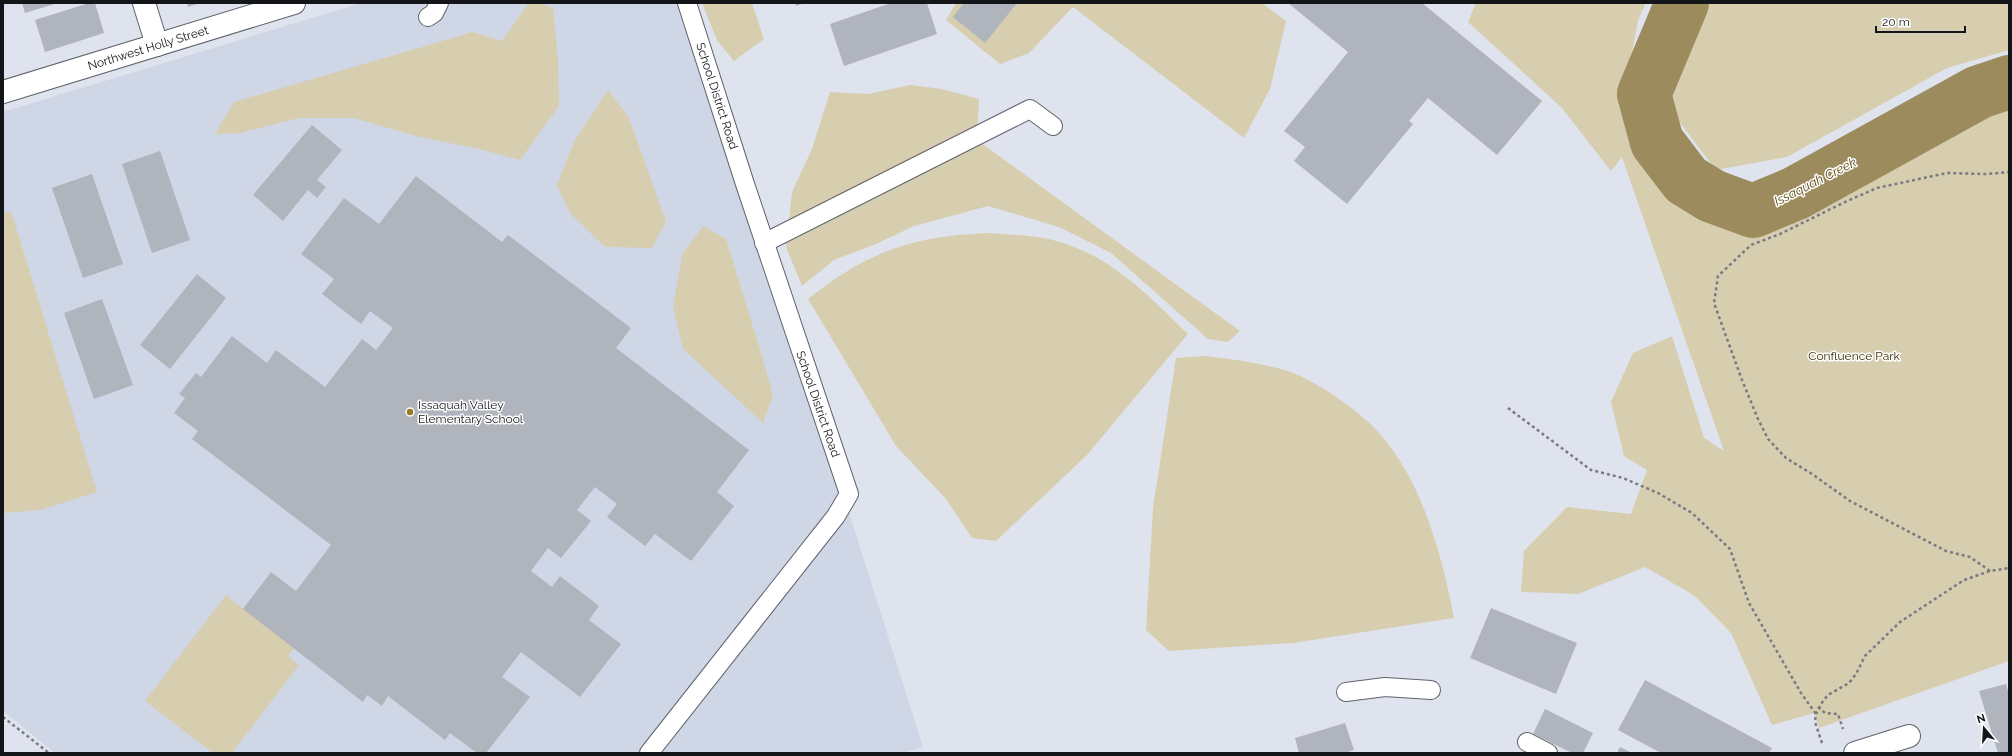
<svg xmlns="http://www.w3.org/2000/svg" width="2012" height="756" viewBox="0 0 2012 756" font-family="Raleway,sans-serif">
<style>
.built{fill:#cfd6e6}
.green{fill:#d7cdaf}
.lines{fill:none;stroke-linecap:round;stroke-linejoin:round}
.river{stroke:#9b8b5d;stroke-width:54}
.building{fill:#b0b4bd}
.lane-casing{stroke:#5f636b;stroke-width:20}
.street-casing{stroke:#5f636b;stroke-width:24}
.path{stroke:#797b82;stroke-width:2.5;stroke-dasharray:3 3;stroke-linecap:butt}
.lane{stroke:#fff;stroke-width:18}
.street{stroke:#fff;stroke-width:22}
.poi-dot{fill:#977b23;stroke:#fff;stroke-width:1.5}
.labels{text-anchor:middle;stroke-width:3;stroke-linejoin:round;paint-order:stroke}
.street-label{font-size:12px;fill:#141519;stroke:#fff}
.park-label{font-size:12px;fill:#382c03;stroke:#fff}
.poi-label{font-size:12px;fill:#141519;stroke:#fff;text-anchor:start}
.water-label{font-size:13px;font-style:italic;fill:#58460a;stroke:#fff}
</style>
<rect width="100%" height="100%" fill="#dfe3ed"/>
<polygon class="built" points="361,3 686,3 717,94 923,747 902,753 55,753 3,711 3,112"/>
<g class="green">
<polygon points="529,3 539,3 553,8 558,60 559,106 520,160 479,149 416,136 354,118 298,118 240,133 215,134 234,102 473,32 502,41"/>
<polygon points="702,3 752,3 764,39 734,61 717,40"/>
<polygon points="956,3 1262,3 1286,21 1270,89 1244,138 1073,7 1029,53 1000,64 946,20"/>
<polygon points="1476,3 1646,3 1638,20 1625,91 1661,180 1709,213 1770,226 1922,141 2009,105 2009,661 1819,728 1814,713 1772,725 1731,633 1695,596 1645,567 1578,594 1521,592 1524,551 1567,507 1631,514 1647,470 1624,456 1611,402 1633,353 1672,336 1704,438 1724,451 1622,157 1611,171 1562,108 1468,22"/>
<polygon points="1709,3 2009,3 2009,50 1947,68 1787,157 1716,170 1668,107 1692,39"/>
<polygon points="910,85 942,89 979,99 977,140 1240,331 1228,342 1208,339 1111,253 1059,227 988,206 914,226 876,244 834,260 802,286 786,247 792,192 812,149 830,92 868,94"/>
<polygon points="608,90 629,118 666,222 652,248 605,247 570,213 557,185 574,142"/>
<polygon points="11,211 97,492 40,510 3,513 3,214"/>
<polygon points="703,226 726,239 762,356 773,395 763,423 683,349 673,307 682,255"/>
<path d="M988 233C1014 235 1041 235 1066 244 1115 260 1152 299 1188 334L1087 455 996 541 972 538 946 499 896 446 808 299C867 252 912 236 988 233Z"/>
<path d="M1204 356C1233 359 1260 363 1288 371 1305 377 1324 388 1339 399 1353 409 1368 420 1380 434 1423 483 1442 556 1454 618L1293 643 1169 651 1146 630 1153 508 1176 358Z"/>
<polygon points="226,595 294,648 288,656 299,665 232,753 213,753 145,701"/>
</g>
<g class="lines">
<polyline class="river" points="1682,3 1644,94 1657,142 1686,180 1712,196 1753,211 1796,193 1979,92 2009,82"/>
</g>
<g class="building">
<polygon points="22,3 58,3 25,13"/>
<polygon points="89,3 95,3 104,33 45,52 35,20"/>
<polygon points="187,3 200,3 188,7"/>
<polygon points="795,3 805,3 796,6"/>
<polygon points="891,3 927,3 937,34 844,66 830,24"/>
<polygon points="964,3 1017,3 985,43 953,17"/>
<polygon points="1288,3 1422,3 1542,101 1497,155 1428,98 1409,121 1413,124 1347,204 1294,161 1305,147 1284,131 1348,52"/>
<polygon points="312,125 342,150 317,180 326,187 317,198 308,190 283,221 253,195"/>
<polygon points="160,151 190,240 152,253 122,164"/>
<polygon points="92,174 123,264 83,278 52,188"/>
<polygon points="416,176 502,242 508,235 631,328 616,348 749,450 717,492 734,506 691,561 655,534 645,546 607,517 617,504 595,487 577,510 591,521 561,558 548,548 531,571 552,587 560,576 599,606 589,620 621,644 580,697 521,652 502,677 530,697 486,753 477,753 450,733 445,740 388,696 382,706 367,695 363,702 243,609 271,572 296,591 331,545 192,439 198,431 174,413 185,398 179,394 196,373 201,377 232,336 267,363 276,350 325,387 362,339 376,350 393,328 370,311 361,324 322,294 334,279 301,254 344,198 379,224"/>
<polygon points="197,274 226,298 170,369 140,345"/>
<polygon points="102,299 133,385 94,399 64,313"/>
<polygon points="1491,608 1577,643 1556,694 1470,658"/>
<polygon points="1645,680 1772,748 1769,753 1661,753 1618,730"/>
<polygon points="2006,684 2009,694 2009,753 1998,753 1979,691"/>
<polygon points="1545,709 1593,733 1583,753 1572,753 1533,734"/>
<polygon points="1345,723 1354,750 1345,753 1299,753 1295,738"/>
<polygon points="1620,747 1632,753 1617,753"/>
</g>
<g class="lines">
<g class="lane-casing">
<g id="lane">
<polyline points="428,17 434,13 439,3"/>
<polyline points="764,243 1030,109 1053,126"/>
<polyline points="1346,692 1385,687 1431,690"/>
<polyline points="1527,742 1548,753"/>
<polyline points="649,753 836,516 849,494 745,184 687,3"/>
</g>
</g>
<g class="street-casing">
<g id="street">
<polyline points="144,3 157,45"/>
<polyline points="3,92 294,3"/>
<polyline points="1855,753 1909,736"/>
</g>
</g>
<g class="path">
<polyline points="1508,408 1591,470 1623,478 1658,493 1692,513 1730,549 1749,603 1801,693 1816,714"/>
<polyline points="1990,571 1970,557 1946,551 1850,501 1812,474 1786,458 1768,439 1758,419 1742,380 1714,303 1718,276 1751,245 1780,234 1845,202 1877,188 1947,173 1985,174 2009,172"/>
<polyline points="1818,707 1825,713 1838,714 1843,729"/>
<polyline points="3,717 49,753"/>
<polyline points="1822,743 1815,722 1816,714 1823,701 1828,695 1849,683 1856,674 1865,656 1900,622 1964,580 1990,571 2009,568"/>
</g>
<use href="#lane" class="lane"/>
<use href="#street" class="street"/>
</g>
<circle class="poi-dot" cx="410" cy="412" r="4"/>
<g class="labels">
<g class="street-label">
<text transform="translate(148 48) rotate(-17)" y="4">Northwest Holly Street</text>
<text transform="translate(717 96) rotate(72)" y="4">School District Road</text>
<text transform="translate(818 404) rotate(71)" y="4">School District Road</text>
</g>
<g class="park-label">
<text x="1854" y="360">Confluence Park</text>
</g>
<g class="poi-label">
<text x="418" y="409">Issaquah Valley<tspan x="418" dy="14">Elementary School</tspan></text>
</g>
<g class="water-label">
<text transform="translate(1815 181) rotate(-27)" y="5">Issaquah Creek</text>
</g>
</g>
<rect width="2012" height="756" fill="none" stroke="#141519" stroke-width="8"/>
<g transform="translate(1984 728) rotate(342)" stroke="#ffffff" stroke-width="3" paint-order="stroke">
<path d="M0-3L7 15L0 10L-7 15Z" fill="#141519"/>
<text y="-6" font-size="11" font-weight="bold" text-anchor="middle" fill="#141519">N</text>
</g>
<path d="M1876 26v6h89v-6" fill="none" stroke="#141519" stroke-width="2"/>
<text x="1882" y="26" font-size="12" fill="#141519" stroke="#ffffff" stroke-width="3" paint-order="stroke">20 m</text>
</svg>
